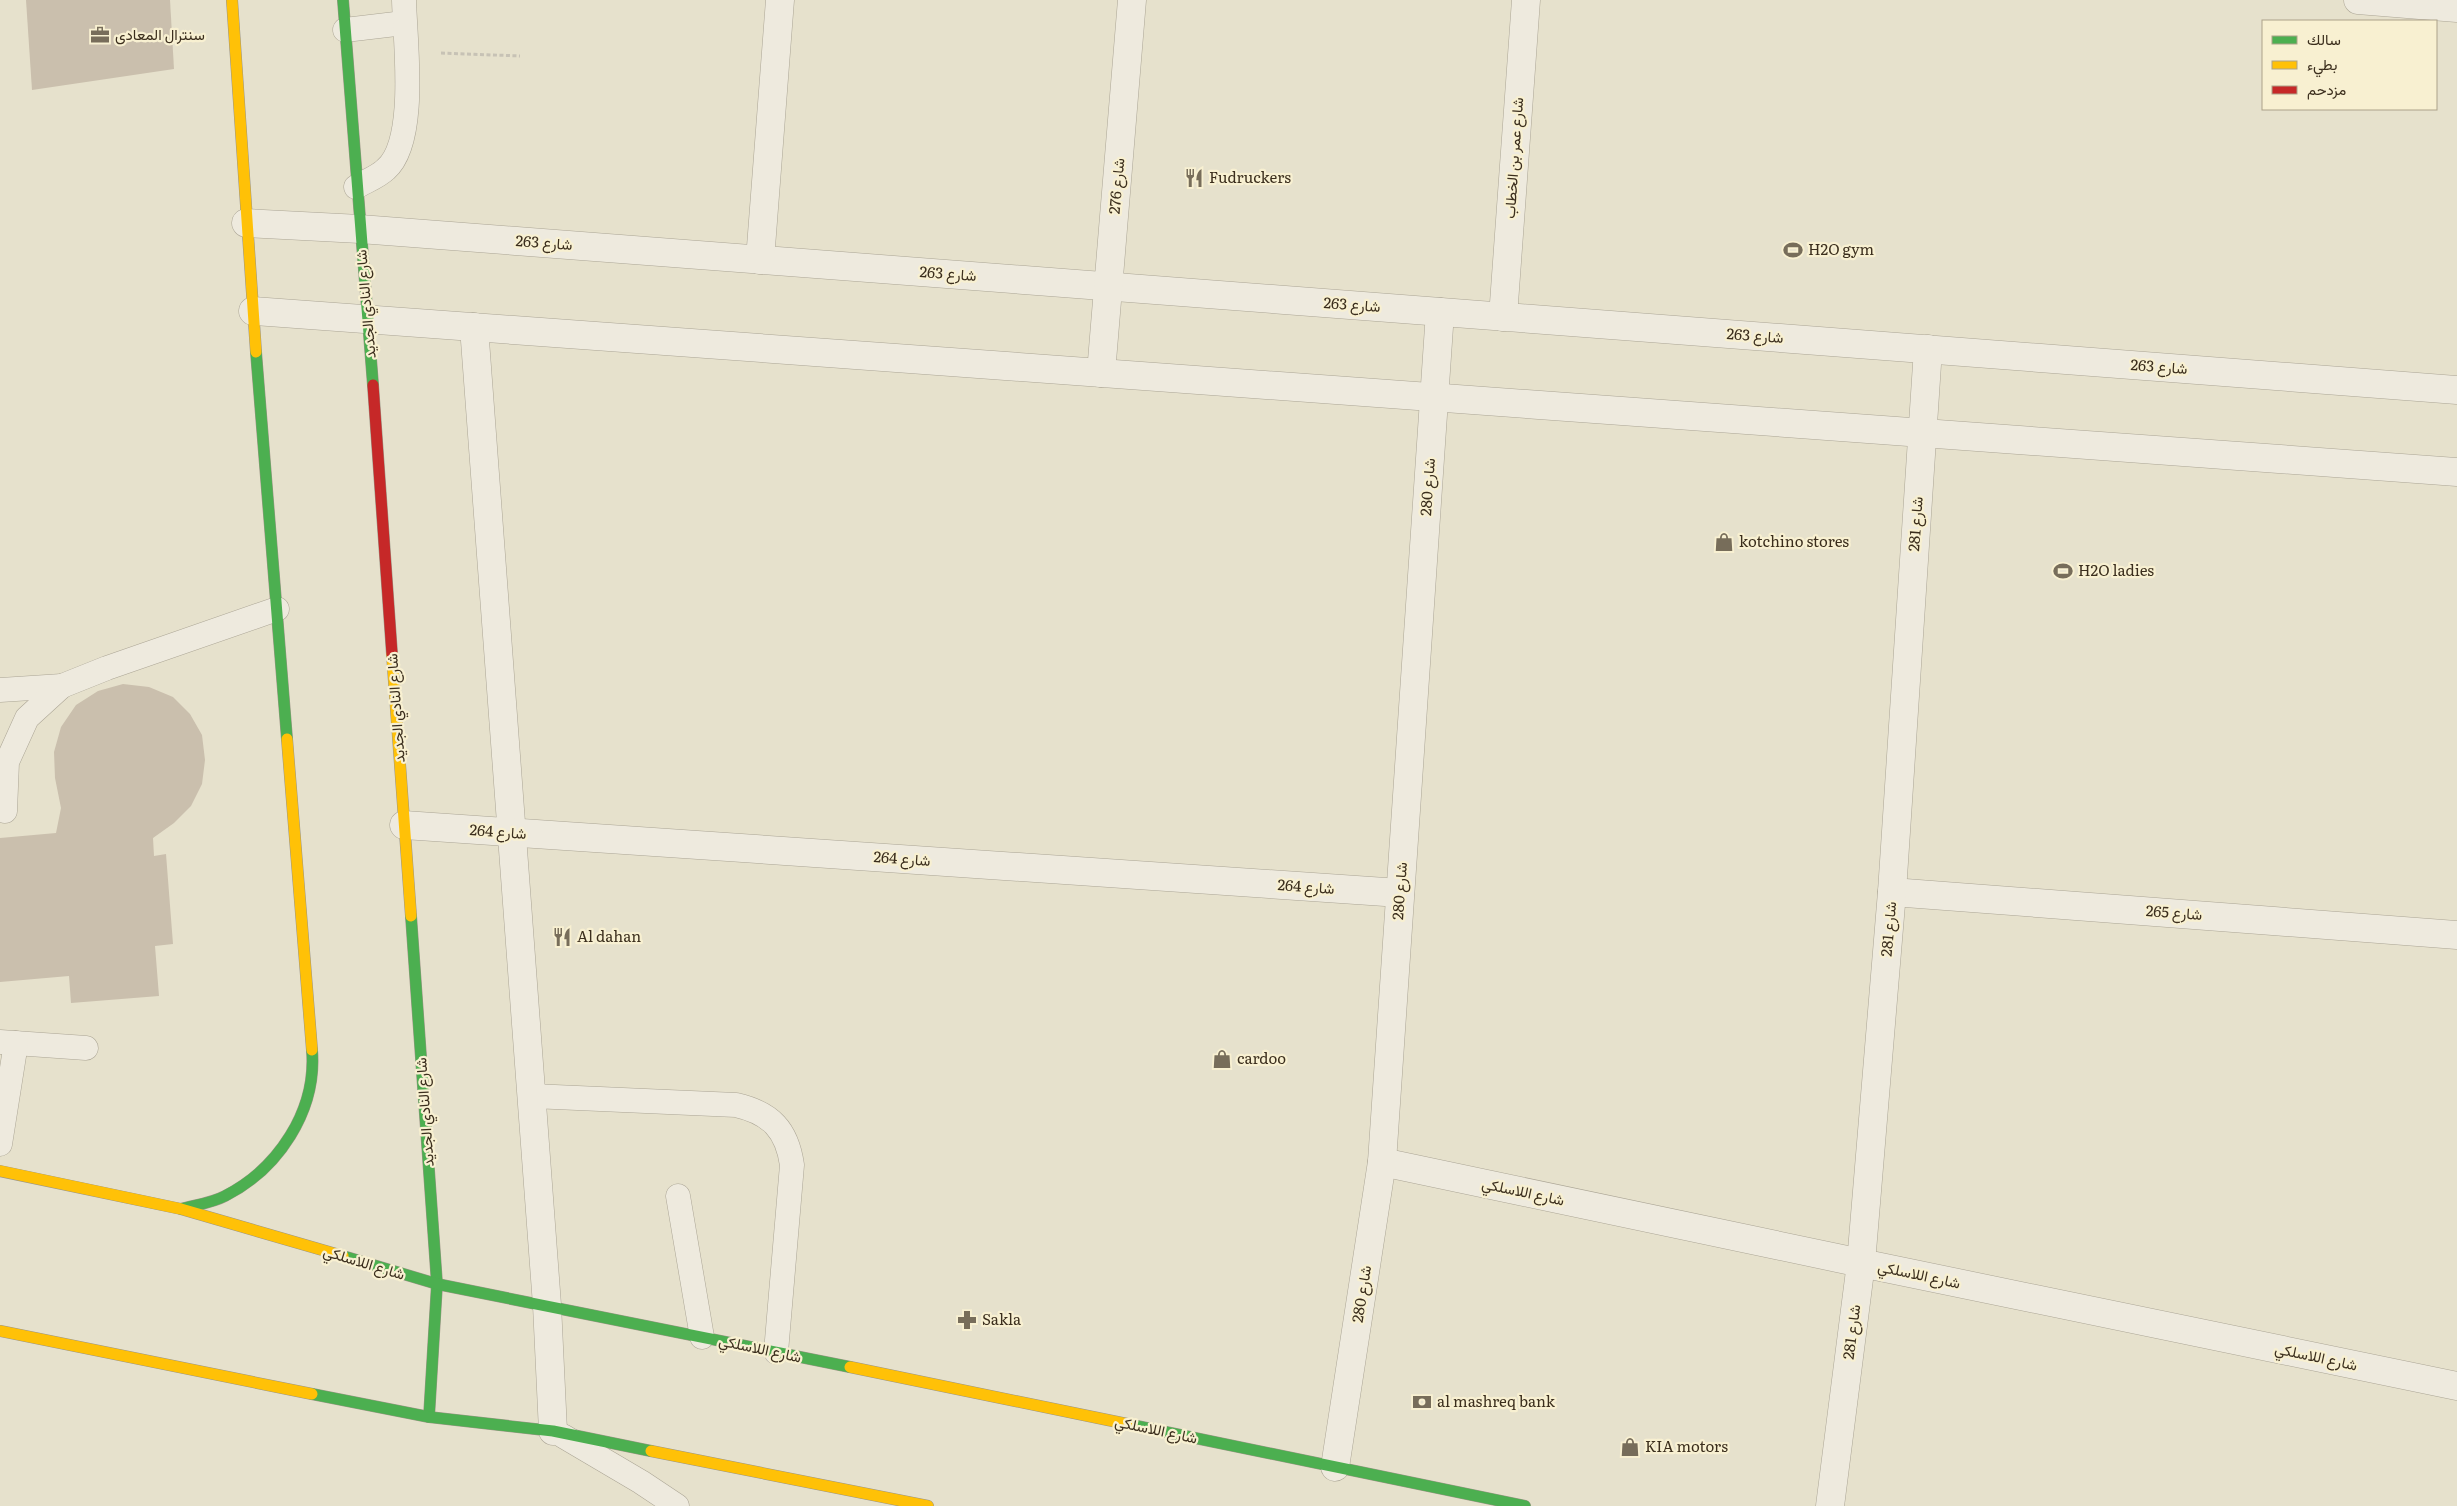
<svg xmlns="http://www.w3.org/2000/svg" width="2457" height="1506" viewBox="0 0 2457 1506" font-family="Literata,Vazirmatn,serif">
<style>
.building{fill:#cabfad}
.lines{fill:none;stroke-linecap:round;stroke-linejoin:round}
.lane-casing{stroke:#aba595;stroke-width:25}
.street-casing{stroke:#aba595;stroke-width:29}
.fast-casing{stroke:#9b9586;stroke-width:12}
.slow-casing{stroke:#9b9586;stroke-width:12}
.jam-casing{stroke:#9b9586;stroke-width:12}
.path{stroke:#c7c2b5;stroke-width:3;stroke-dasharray:4 2.5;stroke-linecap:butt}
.lane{stroke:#eeeade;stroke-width:24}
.street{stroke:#eeeade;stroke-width:28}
.fast{stroke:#4caf50;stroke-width:11}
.slow{stroke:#ffc107;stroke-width:11}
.jam{stroke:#c62828;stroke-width:11}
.labels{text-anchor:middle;stroke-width:4.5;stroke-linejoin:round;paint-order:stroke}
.poi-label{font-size:15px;fill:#3b2e1d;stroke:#f8f0d1;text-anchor:start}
.street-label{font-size:15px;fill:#3b2e1d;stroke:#f8f0d1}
</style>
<rect width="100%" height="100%" fill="#e6e1cc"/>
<g class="building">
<polygon points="26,0 170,0 174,69 32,90"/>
<polygon points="123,684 149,687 173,697 190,714 202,735 205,760 202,784 191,806 174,823 153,838 154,856 166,854 173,944 155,946 159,996 71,1003 69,976 0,982 0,838 56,833 61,808 55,778 54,752 61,727 76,705 98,691"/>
</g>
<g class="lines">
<g class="lane-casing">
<g id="lane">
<polyline points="345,30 404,23"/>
<path d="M356 187C366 181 378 177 386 169 418 141 405 41 404 0"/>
<polyline points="0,690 62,686"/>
<polyline points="5,811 7,762 27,718 62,686 107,668 277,609"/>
<polyline points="0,1042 86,1048"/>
<path d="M532 1096 736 1105C771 1113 787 1130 792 1165L776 1352"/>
<polyline points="0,1144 16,1043"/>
<polyline points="678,1196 702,1337"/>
<polyline points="563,1436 641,1482 677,1506"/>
</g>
</g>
<g class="street-casing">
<g id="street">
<polyline points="2358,0 2457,8"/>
<polyline points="246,223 360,229 2457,390"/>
<polyline points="760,260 780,0"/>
<polyline points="253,311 2457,472"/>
<polyline points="1503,317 1526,0"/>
<polyline points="474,327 547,1305 553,1431"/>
<polyline points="1101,373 1132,0"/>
<polyline points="404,825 1400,893"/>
<polyline points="1892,892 2457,935"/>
<polyline points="1382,1162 1861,1263 2457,1386"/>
<polyline points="1335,1467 1382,1162 1440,312"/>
<polyline points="1830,1506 1861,1263 1892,892 1928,349"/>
</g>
</g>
<g class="fast-casing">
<g id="fast">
<polyline points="343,0 373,385"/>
<polyline points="256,352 287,739"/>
<polyline points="411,916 437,1284 429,1417"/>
<path d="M181 1209C195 1205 212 1203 225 1196 278 1169 317 1111 312 1050"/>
<polyline points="343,1256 437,1284 850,1367"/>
<polyline points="312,1394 429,1417 553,1431 651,1451"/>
<polyline points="1132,1425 1525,1506"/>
</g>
</g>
<g class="slow-casing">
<g id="slow">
<polyline points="232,0 256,352"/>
<polyline points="392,654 411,916"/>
<polyline points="287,739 312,1050"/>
<polyline points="0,1171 181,1209 343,1256"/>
<polyline points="0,1331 312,1394"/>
<polyline points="850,1367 1132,1425"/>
<polyline points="651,1451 928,1506"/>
</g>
</g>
<g class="jam-casing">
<polyline id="jam" points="373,385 392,654"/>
</g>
<polyline class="path" points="441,53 520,56"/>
<use href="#lane" class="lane"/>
<use href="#street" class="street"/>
<use href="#fast" class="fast"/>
<use href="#slow" class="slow"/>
<use href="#jam" class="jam"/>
</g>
<defs>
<g id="office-bare" transform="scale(1.5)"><path d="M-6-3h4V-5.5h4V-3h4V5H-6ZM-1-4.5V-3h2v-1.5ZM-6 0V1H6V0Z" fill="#776d5a" stroke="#f8f0d1" stroke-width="2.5" paint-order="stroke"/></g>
<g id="restaurant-bare" transform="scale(1.5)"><path d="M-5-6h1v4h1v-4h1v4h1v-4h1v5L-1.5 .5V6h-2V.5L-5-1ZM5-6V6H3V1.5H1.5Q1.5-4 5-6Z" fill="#776d5a" stroke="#f8f0d1" stroke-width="2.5" paint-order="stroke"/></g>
<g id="stadium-bare" transform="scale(1.5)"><path d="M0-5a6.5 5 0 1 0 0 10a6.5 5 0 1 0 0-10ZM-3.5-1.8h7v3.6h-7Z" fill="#776d5a" stroke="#f8f0d1" stroke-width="2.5" paint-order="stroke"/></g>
<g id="shop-bare" transform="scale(1.5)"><path d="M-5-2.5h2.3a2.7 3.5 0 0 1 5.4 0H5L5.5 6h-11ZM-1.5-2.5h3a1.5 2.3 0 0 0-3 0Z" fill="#776d5a" stroke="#f8f0d1" stroke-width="2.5" paint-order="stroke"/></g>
<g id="pharmacy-bare" transform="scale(1.5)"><path d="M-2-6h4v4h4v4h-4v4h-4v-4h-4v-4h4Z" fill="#776d5a" stroke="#f8f0d1" stroke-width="2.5" paint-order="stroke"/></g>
<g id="bank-bare" transform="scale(1.5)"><path d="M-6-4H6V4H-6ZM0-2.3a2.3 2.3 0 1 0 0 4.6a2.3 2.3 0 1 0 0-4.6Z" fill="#776d5a" stroke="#f8f0d1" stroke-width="2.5" paint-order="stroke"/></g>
</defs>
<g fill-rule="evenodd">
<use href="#office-bare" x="100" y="35"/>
<use href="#restaurant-bare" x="1194" y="178"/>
<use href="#stadium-bare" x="1793" y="250"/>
<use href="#shop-bare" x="1724" y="542"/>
<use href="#stadium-bare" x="2063" y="571"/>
<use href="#restaurant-bare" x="562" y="937"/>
<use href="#shop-bare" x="1222" y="1059"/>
<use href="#pharmacy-bare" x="967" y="1320"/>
<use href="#bank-bare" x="1422" y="1402"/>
<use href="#shop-bare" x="1630" y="1447"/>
</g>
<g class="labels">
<g class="poi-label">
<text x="115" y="40">سنترال المعادى</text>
<text x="1209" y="183">Fudruckers</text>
<text x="1808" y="255">H2O gym</text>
<text x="1739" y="547">kotchino stores</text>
<text x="2078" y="576">H2O ladies</text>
<text x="577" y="942">Al dahan</text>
<text x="1237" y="1064">cardoo</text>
<text x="982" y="1325">Sakla</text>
<text x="1437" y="1407">al mashreq bank</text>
<text x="1645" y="1452">KIA motors</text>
</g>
<g class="street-label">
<text transform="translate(1514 158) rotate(-86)" y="5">شارع عمر بن الخطاب</text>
<text transform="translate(1117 186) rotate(-85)" y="5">شارع 276</text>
<text transform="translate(544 243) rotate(4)" y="5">شارع 263</text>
<text transform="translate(948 274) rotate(4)" y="5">شارع 263</text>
<text transform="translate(366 304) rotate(-95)" y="5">شارع النادي الجديد</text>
<text transform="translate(1352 305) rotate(4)" y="5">شارع 263</text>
<text transform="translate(1755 336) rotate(4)" y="5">شارع 263</text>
<text transform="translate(2159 367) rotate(4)" y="5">شارع 263</text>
<text transform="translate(1428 487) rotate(-86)" y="5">شارع 280</text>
<text transform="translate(1916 524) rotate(-86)" y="5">شارع 281</text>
<text transform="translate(396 708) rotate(-94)" y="5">شارع النادي الجديد</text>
<text transform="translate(498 832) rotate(4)" y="5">شارع 264</text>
<text transform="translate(902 859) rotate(4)" y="5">شارع 264</text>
<text transform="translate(1306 887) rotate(4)" y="5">شارع 264</text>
<text transform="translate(1400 891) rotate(-86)" y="5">شارع 280</text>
<text transform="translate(2174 913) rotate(4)" y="5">شارع 265</text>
<text transform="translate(1889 929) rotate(-85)" y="5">شارع 281</text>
<text transform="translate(425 1112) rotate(-94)" y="5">شارع النادي الجديد</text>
<text transform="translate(1523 1192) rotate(12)" y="5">شارع اللاسلكي</text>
<text transform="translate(364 1263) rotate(17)" y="5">شارع اللاسلكي</text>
<text transform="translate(1919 1275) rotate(12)" y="5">شارع اللاسلكي</text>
<text transform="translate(1362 1294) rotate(-81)" y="5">شارع 280</text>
<text transform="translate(1852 1332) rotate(-83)" y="5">شارع 281</text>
<text transform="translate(760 1349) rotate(12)" y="5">شارع اللاسلكي</text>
<text transform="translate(2316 1357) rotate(12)" y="5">شارع اللاسلكي</text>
<text transform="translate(1156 1430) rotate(12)" y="5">شارع اللاسلكي</text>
</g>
</g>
<rect x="2262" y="20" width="175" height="90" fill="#f8f0d1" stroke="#aca289"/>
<rect x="2272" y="36" width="25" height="8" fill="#4caf50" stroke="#aca289"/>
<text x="2307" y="45" font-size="15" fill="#3b2e1d">سالك</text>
<rect x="2272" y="61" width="25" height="8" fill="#ffc107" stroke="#aca289"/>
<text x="2307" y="70" font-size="15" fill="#3b2e1d">بطيء</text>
<rect x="2272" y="86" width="25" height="8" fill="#c62828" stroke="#aca289"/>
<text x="2307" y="95" font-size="15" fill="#3b2e1d">مزدحم</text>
</svg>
